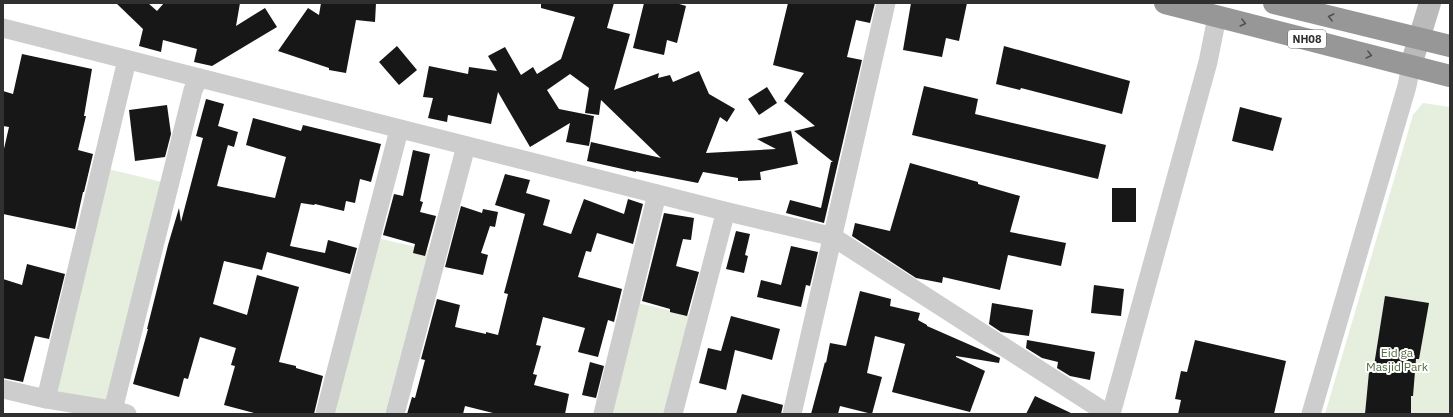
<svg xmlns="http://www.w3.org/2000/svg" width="1453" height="417" viewBox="0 0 1453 417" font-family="'IBM Plex Sans',sans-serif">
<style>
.green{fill:#e6eede}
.building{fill:#171717}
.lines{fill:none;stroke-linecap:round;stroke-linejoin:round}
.street{stroke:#cdcdcd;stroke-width:19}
.secondary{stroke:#bababa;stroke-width:22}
.highway{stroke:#979797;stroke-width:22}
.oneway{stroke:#4f4f4f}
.labels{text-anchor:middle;stroke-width:4;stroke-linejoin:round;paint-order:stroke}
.shield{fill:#fff;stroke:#6e6e6e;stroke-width:1}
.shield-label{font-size:11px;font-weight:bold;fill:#303030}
.park-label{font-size:12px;fill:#516e3b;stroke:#fff}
</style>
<rect width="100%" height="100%" fill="#fff"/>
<g class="green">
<polygon points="1423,103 1450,107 1450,414 1325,414 1413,115"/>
<polygon points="108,169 162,182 106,407 52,392"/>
<polygon points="373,237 429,250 385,414 328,414"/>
<polygon points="637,303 692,315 667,414 608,414"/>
</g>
<g class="building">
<polygon points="116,3 148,3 157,11 164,3 240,3 236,26 265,8 277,27 212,66 194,62 197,49 163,40 161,52 139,46 143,29"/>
<polygon points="321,3 376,3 375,22 356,20 346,73 329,70 329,68 278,51 308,8 319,15"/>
<polygon points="541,3 614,3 607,28 630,34 614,90 659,73 658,78 670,75 673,82 699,71 709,94 735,109 727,122 720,117 706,153 776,149 757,139 791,131 798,164 760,172 761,180 738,181 738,178 703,172 698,183 636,171 636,172 587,161 591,142 661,158 601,100 599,115 585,113 589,88 570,74 547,90 559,109 594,116 589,146 566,142 570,123 530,147 498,92 491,124 448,115 447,122 428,118 433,98 423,97 429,66 468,74 469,67 497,71 488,56 505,47 521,75 533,67 537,74 561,59 575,17 541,8"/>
<polygon points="644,3 676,3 686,6 677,43 667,40 664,55 633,48"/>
<polygon points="788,3 875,3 870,23 856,20 847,57 862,60 824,223 786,213 790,200 821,208 831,162 833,162 794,131 815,126 784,101 804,73 773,65"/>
<polygon points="911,3 967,3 959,41 946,38 942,57 903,50"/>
<polygon points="397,46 417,70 399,85 379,62"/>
<polygon points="1004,46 1130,81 1122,114 1021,88 1020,90 996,84"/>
<polygon points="22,54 92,69 84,116 86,116 78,150 93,154 84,192 83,192 75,229 3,214 3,153 9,127 3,126 3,91 13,94"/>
<polygon points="924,86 978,99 975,114 1106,145 1098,179 912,135"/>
<polygon points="767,87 777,103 759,115 748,99"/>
<polygon points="206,99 224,104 218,126 238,132 234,147 228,145 217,186 275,198 286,157 246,145 253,118 301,131 303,125 381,144 371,182 360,179 355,203 346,201 344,211 315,204 314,205 301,203 290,246 325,253 328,240 357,248 350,274 267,252 262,270 224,261 213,304 247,315 257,275 299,287 279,362 296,366 296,368 323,376 314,414 258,414 224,405 235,366 231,365 236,348 200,337 188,379 184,378 179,397 133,384 148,329 147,329 168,245 179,208 181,222 203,138 196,136"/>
<polygon points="167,105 171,134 165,157 135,161 129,110"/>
<polygon points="1240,107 1282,118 1273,151 1232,141"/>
<polygon points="413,150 430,154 420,201 423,202 420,212 436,216 425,256 413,253 415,244 383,235 394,194 403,196"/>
<polygon points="910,163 978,182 978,184 1020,196 1010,232 1066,243 1061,266 1008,255 1000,290 943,277 942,283 916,278 852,236 855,223 890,231"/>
<polygon points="505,174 530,180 526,193 550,200 543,225 571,234 584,199 624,214 628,199 643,204 633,244 597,233 591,252 586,251 578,277 622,289 614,322 608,320 598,357 578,352 585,328 543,317 536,345 541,346 533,374 537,375 534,385 569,394 565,414 497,414 465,406 463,414 407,414 412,397 415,398 425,360 421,359 437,299 460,305 455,327 486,334 486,332 498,335 508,294 504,293 525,214 495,205"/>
<rect x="1112" y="188" width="24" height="34"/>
<polygon points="461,206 482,213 483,209 498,212 495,227 490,226 481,253 488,255 483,275 445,267"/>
<polygon points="664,213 694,218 691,240 683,239 676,266 699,272 687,316 670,312 670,309 642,301"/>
<polygon points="736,231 750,234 745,255 748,256 744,273 726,269"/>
<polygon points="791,246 818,252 810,286 806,285 801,307 757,297 761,280 781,285"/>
<polygon points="27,264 65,274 49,339 35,336 23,382 3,378 3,279 22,285"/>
<polygon points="1094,285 1124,289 1121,316 1091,313"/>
<polygon points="860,291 891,299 890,306 920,313 918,320 927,325 927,326 1000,358 999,363 956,356 956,357 985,371 970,412 892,392 905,344 875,336 867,373 882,377 872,414 840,406 838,414 811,414 825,362 826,363 830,343 846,346"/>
<polygon points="1385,296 1429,303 1419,359 1416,359 1413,396 1411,396 1411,414 1365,414 1369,372 1373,372"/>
<polygon points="992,303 1033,310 1029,336 1001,332 989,324"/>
<polygon points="731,316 780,329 772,360 735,350 726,390 699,383 708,348 721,351"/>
<polygon points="1027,340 1095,352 1090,380 1070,376 1057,368 1058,362 1042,358 1026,348"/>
<polygon points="1195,340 1286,361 1274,414 1178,414 1181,400 1175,399 1181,371 1187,372"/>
<polygon points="590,362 604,366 596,398 582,395"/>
<polygon points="742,394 783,405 781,414 736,414"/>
<polygon points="1035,396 1073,414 1026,414"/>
</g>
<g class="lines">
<g class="street">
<polyline points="3,28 724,211 826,235 833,237 1108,414"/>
<polyline points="3,389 46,399 113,410 127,414"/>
<polyline points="46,399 127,60"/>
<polyline points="113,410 193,90 199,78"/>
<polyline points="325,414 399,130"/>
<polyline points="395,414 466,146"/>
<polyline points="603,414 657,194"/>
<polyline points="673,414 724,218 724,211"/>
<polyline points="792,414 886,3"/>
<polyline points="1111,414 1208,62 1217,17"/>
<polyline points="1311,414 1407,86 1411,65"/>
</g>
<polyline class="secondary" points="1411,65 1430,3"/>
<g class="highway">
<polyline points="1165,3 1450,76"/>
<polyline points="1274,3 1450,46"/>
</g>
</g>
<defs><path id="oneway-chevron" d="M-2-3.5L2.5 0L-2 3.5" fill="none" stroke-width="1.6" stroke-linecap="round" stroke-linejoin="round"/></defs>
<g class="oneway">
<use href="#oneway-chevron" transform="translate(1331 17) rotate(-166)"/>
<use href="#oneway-chevron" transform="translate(1243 23) rotate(14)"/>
<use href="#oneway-chevron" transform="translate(1369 55) rotate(14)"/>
</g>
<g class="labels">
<rect class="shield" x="1288" y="30" width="38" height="18" rx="3"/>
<g class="shield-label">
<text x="1307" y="43">NH08</text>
</g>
<g class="park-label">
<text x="1397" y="357">Eid ga<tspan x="1397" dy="14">Masjid Park</tspan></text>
</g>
</g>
<rect width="1453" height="417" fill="none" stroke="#303030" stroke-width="8"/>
</svg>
